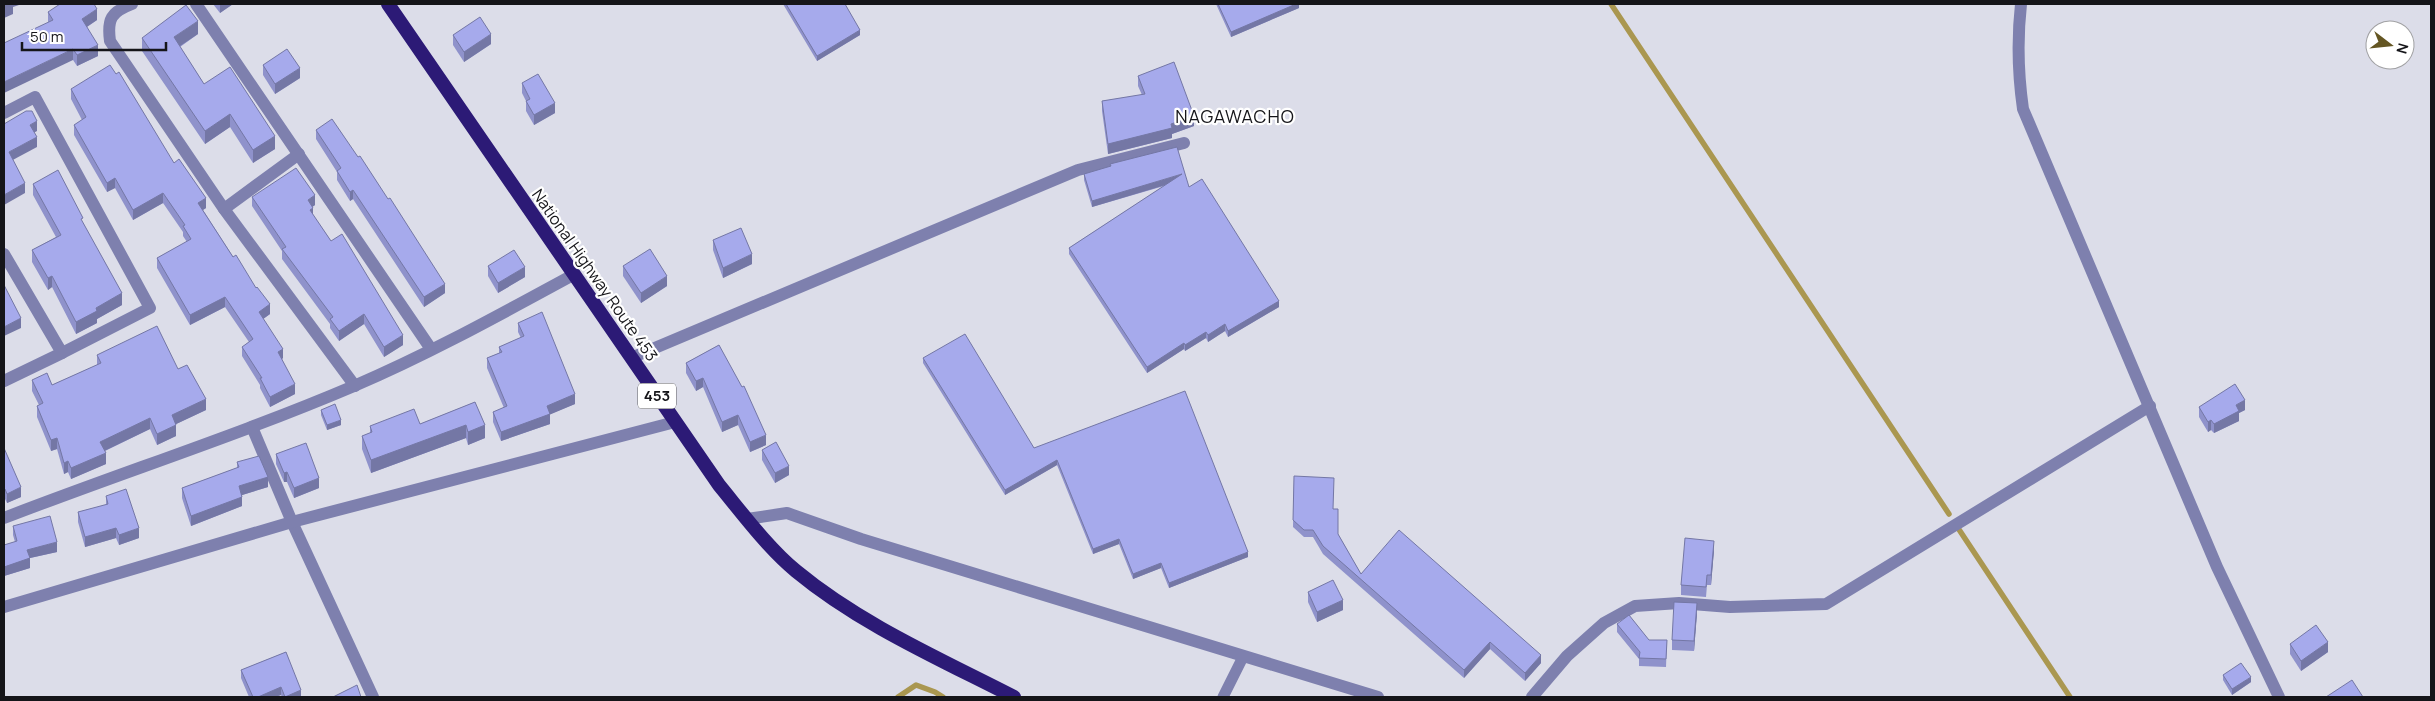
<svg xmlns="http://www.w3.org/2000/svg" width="2435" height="701" viewBox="0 0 2435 701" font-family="Manrope,sans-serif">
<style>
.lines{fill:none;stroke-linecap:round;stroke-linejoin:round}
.stream{stroke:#aa9750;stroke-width:5.5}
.service{stroke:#7e80ae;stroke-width:11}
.minor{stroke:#7e80ae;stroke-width:12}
.tertiary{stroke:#7e80ae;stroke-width:12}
.trunk{stroke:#2c1a76;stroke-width:14}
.wall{fill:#8f92cb}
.shaded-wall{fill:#7477a5}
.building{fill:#a6aaec;stroke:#7477a5}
.labels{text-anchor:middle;stroke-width:4.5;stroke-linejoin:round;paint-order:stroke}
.shield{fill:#fff;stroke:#5b5b5e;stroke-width:1}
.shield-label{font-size:15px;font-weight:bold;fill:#151519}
.street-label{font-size:16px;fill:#151519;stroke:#fff}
.neighbourhood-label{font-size:18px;letter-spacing:1px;fill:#151519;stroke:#fff}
</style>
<rect width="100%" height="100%" fill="#dcdde9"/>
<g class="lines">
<g class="stream">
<polyline points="1611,4 1949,514"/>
<polyline points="1958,528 2070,697"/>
<polyline points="898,697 916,685 935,692 943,697"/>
</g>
<polyline class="service" points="1223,697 1243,657"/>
<g class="minor">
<path d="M132 4C111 12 107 19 110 41L224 209 355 386"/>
<polyline points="196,4 431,349"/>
<path d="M2021 4C2017 40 2018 74 2023 109L2217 567 2279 697"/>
<polyline points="4,113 35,97 150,308 62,353"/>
<polyline points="224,209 299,154"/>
<polyline points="4,254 62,353 4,381"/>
<polyline points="631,358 1078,170 1184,143"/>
<polyline points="252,427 292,522 373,697"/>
<path d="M4 518C120 473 239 435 354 386 429 354 501 314 573 275"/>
<polyline points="747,519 787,513 861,539 1378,697"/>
<polyline points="1532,697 1567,656 1604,623 1635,606 1679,603 1730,607 1826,604 2150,406"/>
</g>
<polyline class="tertiary" points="4,607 292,522 675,422"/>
<path class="trunk" d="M388 4 719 485C742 513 768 548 796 571 860 624 940 659 1014 697"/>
</g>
<g class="wall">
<polygon points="213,4 233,4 220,13"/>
<polygon points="783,4 845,4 860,35 817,61"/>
<polygon points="1216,4 1299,4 1299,8 1231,37"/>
<polygon points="48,12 97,20 87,27 98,56 77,66 48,22"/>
<polygon points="198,34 180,47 204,84 275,149 253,163 230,127 205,144 142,51 142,38"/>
<polygon points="453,35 491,44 464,62 453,45"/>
<polygon points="263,65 300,78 275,94 263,75"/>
<polygon points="1138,76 1194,126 1172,134 1172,138 1108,154 1102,111 1102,101 1142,95 1138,86"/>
<polygon points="522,83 555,113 534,125 526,111 526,101 522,93"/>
<polygon points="71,89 174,163 206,208 203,210 270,314 263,319 283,358 282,359 295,394 270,407 260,388 260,385 242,356 242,347 249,342 225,307 190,325 157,268 157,258 187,242 183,236 183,232 163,203 133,220 115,188 107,192 74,135 74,125 82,120 71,99"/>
<polygon points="316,130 445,293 424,307 353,199 350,201 337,180 337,172 316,139"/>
<polygon points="1084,174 1189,187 1279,307 1228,337 1225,331 1208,342 1206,338 1185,351 1184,349 1147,373 1069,254 1069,248 1164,186 1092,207 1084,180"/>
<polygon points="33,184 83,223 122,305 97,319 97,323 76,334 52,287 48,290 32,262 32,250 56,237 33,195"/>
<polygon points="252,197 315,205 312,207 313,215 403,345 384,357 364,324 339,341 330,328 330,324 282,259 282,251 252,206"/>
<polygon points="713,240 752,264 723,278 713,250"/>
<polygon points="488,266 525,277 498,293 488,276"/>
<polygon points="623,266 667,286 641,303 623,276"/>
<polygon points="518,323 575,404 550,414 550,424 501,441 493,422 493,412 504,408 487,368 487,358 499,353 499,347 521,338 518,332"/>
<polygon points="719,345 766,445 750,452 738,425 722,432 703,387 696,391 686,373 686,363"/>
<polygon points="97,355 178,369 206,410 176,424 176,436 157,445 150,429 105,451 106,464 71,479 68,472 64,474 57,449 51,451 37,417 37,406 39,405 32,391 32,380 52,385 97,365"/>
<polygon points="923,358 1034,448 1248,557 1169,588 1161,568 1133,579 1119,544 1093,554 1057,465 1005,495 923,363"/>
<polygon points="475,402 485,438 468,445 466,438 371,473 362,449 362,436 370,433 370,426 420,424"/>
<polygon points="2199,407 2245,410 2239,413 2239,421 2214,433 2211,430 2208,432 2199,417"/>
<polygon points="321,410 341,425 327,430 321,415"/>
<polygon points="4,448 21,497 7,503 5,499"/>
<polygon points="762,450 789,475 775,483 762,460"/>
<polygon points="276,454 319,488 294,498 287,482 284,482 276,464"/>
<polygon points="237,462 268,487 242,495 242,506 191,526 182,498 182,488 237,468"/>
<polygon points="1294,476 1333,509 1338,534 1361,574 1541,663 1525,681 1490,649 1464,678 1323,554 1313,537 1304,537 1293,527"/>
<polygon points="106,496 139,538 119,545 116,538 85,547 78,522 78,512 106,505"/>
<polygon points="13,526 57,552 30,558 30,568 4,576 4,545 15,542 13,535"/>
<polygon points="1714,550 1711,585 1707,585 1706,597 1681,595 1681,585"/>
<polygon points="1308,592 1343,610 1317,622 1308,602"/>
<polygon points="1697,613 1694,651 1672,650 1672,640"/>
<polygon points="1617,624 1649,640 1667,640 1666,667 1639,666 1639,659 1617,632"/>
<polygon points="2290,644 2328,652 2301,671 2290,654"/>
<polygon points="286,652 301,697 282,697 281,695 275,697 249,697 241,678 241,670"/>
<polygon points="2223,675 2251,682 2232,695 2223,680"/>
</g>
<g class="shaded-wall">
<polygon points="7,4 22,4 13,7 13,14 4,18 4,5"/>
<polygon points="220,4 233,4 220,13"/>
<polygon points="1296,4 1299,4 1299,8 1231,37 1231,32"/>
<polygon points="97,9 97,20 82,30 82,19"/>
<polygon points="198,21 198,34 174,50 174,37"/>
<polygon points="860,30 860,35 817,61 817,56"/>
<polygon points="491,34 491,44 464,62 464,52"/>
<polygon points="98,45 98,56 77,66 77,55"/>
<polygon points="73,49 73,60 4,93 4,82"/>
<polygon points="300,68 300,78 275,94 275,84"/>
<polygon points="555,103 555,113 534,125 534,115"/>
<polygon points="230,114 230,127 205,144 205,131"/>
<polygon points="1194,116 1194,126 1172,134 1172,138 1108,154 1108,144 1171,124"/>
<polygon points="37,121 37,131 30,135 30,125"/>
<polygon points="275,136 275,149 253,163 253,150"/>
<polygon points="37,137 37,147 9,162 9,152"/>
<polygon points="1182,174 1182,180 1092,207 1092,201"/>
<polygon points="115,178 115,188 107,192 107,183"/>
<polygon points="25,183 25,193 4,205 4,195"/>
<polygon points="353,190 353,199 350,201 350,192"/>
<polygon points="163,193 163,203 133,220 133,210"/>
<polygon points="315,195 315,205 308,210 308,200"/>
<polygon points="206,198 206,208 198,213 198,203"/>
<polygon points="313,208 313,218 310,210"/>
<polygon points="752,254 752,264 723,278 723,268"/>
<polygon points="525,267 525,277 498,293 498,283"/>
<polygon points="52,276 52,287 48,290 48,278"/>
<polygon points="667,276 667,286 641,303 641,293"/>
<polygon points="445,284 445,293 424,307 424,297"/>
<polygon points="122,293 122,305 97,319 97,323 76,334 76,322 96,308"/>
<polygon points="225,297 225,307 190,325 190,315"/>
<polygon points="1279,301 1279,307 1228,337 1228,331"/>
<polygon points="270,304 270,314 259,322 259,312"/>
<polygon points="364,314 364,324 339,341 339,331"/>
<polygon points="21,318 21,328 4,336 4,327"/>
<polygon points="1225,324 1225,331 1208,342 1208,335"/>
<polygon points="1206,332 1206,338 1185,351 1185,345"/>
<polygon points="403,335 403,345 384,357 384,347"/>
<polygon points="1184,343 1184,349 1147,373 1147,367"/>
<polygon points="283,349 283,358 278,362 278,352"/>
<polygon points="703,378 703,387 696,391 696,381"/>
<polygon points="295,384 295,394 270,407 270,397"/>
<polygon points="575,394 575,404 549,415 550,414 550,424 501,441 501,432 547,406"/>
<polygon points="206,399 206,410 172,426 172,415"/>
<polygon points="2245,400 2245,410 2239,413 2239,421 2214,433 2214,424 2236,405"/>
<polygon points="738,415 738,425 722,432 722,422"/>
<polygon points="150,418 150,429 100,453 100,442"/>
<polygon points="341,420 341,425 327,430 327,425"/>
<polygon points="2211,420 2211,430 2208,432 2208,422"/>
<polygon points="176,425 176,436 157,445 157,434"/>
<polygon points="466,425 466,438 371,473 371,460"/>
<polygon points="485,425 485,438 468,445 468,432"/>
<polygon points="766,435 766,445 750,452 750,442"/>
<polygon points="57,438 57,449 51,451 51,440"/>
<polygon points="106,453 106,464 71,479 71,468"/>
<polygon points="1057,460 1057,465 1005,495 1005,490"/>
<polygon points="68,461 68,472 64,474 64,463"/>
<polygon points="789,466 789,475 775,483 775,473"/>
<polygon points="287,472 287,482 284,482 284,473"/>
<polygon points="268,477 268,487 239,496 239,486"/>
<polygon points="319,478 319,488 294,498 294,488"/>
<polygon points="21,487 21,497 7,503 7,494"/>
<rect x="4" y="489" width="1" height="10"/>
<polygon points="242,497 242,506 191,526 191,516"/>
<polygon points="116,528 116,538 85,547 85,537"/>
<polygon points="139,528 139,538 119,545 119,535"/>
<polygon points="1119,539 1119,544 1093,554 1093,549"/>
<polygon points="1714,541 1714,550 1711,585 1711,575"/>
<polygon points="57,542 57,552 30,558 30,568 4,576 4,567 27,550"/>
<polygon points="1248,552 1248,557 1169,588 1169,583"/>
<polygon points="1161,563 1161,568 1133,579 1133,574"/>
<polygon points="1343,600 1343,610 1317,622 1317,612"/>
<polygon points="1697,603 1697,613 1694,651 1694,641"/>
<polygon points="1490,642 1490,649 1464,678 1464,670"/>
<polygon points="2328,642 2328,652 2301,671 2301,661"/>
<polygon points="1541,655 1541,663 1525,681 1525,673"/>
<polygon points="2251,677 2251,682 2232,695 2232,689"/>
<polygon points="281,687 281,695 275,697 258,697"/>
<polygon points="301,690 301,697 285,697"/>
</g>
<g class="building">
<polygon points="60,4 94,4 97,9 82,19 98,45 77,55 73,49 4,82 4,43 53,20 48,12"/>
<polygon points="786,4 845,4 860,30 817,56"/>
<polygon points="1218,4 1296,4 1231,32"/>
<polygon points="186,5 198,21 174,37 204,84 230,67 275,136 253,150 230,114 205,131 142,38"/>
<polygon points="480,17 491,34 464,52 453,35"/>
<polygon points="287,49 300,68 275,84 263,65"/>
<polygon points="1174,62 1194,116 1171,124 1172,128 1108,144 1102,101 1145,94 1138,76"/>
<polygon points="110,65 116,74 119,72 174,163 179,159 206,198 198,203 233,257 236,255 256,288 257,287 270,304 259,312 283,349 278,352 295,384 270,397 260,378 262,378 242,347 253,339 225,297 190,315 157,258 191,239 183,226 185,225 163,193 133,210 115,178 107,183 74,125 86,117 71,89"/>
<polygon points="538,74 555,103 534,115 526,101 530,99 522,83"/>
<polygon points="26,111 32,111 37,121 30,125 37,137 9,152 25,183 4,195 4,124"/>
<polygon points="332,119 358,157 360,156 388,199 390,198 445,284 424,297 353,190 350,192 337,171 341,168 316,130"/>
<polygon points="1177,147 1189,187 1202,179 1279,301 1228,331 1225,324 1208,335 1206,332 1185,345 1184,343 1147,367 1069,248 1182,174 1092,201 1084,174 1111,166 1110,164"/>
<polygon points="296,168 315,195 308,200 313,208 310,210 331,241 342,234 403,335 384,347 364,314 339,331 330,319 333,317 282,249 286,247 252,197"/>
<polygon points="58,170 83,218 81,219 122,293 96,308 97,311 76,322 52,276 48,278 32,250 61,235 33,184"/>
<polygon points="741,228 752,254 723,268 713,240"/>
<polygon points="650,249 667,276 641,293 623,266"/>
<polygon points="514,250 525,267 498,283 488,266"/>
<polygon points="4,285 21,318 4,327"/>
<polygon points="542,312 575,394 547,406 550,414 501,432 493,412 507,406 487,358 502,352 499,347 524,336 518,323"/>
<polygon points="157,326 178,369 187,365 206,399 172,415 176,425 157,434 150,418 100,442 106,453 71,468 68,461 64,463 57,438 51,440 37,406 43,403 32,380 47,373 52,385 101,363 97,355"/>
<polygon points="965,334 1034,448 1185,391 1248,552 1169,583 1161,563 1133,574 1119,539 1093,549 1057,460 1005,490 923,358"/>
<polygon points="719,345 742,387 744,386 766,435 750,442 738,415 722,422 703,378 696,381 686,363"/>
<polygon points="2235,384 2245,400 2236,405 2239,411 2214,424 2211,420 2208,422 2199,407"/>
<polygon points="475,402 485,425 468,432 466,425 371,460 362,436 372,432 370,426 414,409 420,424"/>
<polygon points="335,404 341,420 327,425 321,410"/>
<polygon points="776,442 789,466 775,473 762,450"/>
<polygon points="306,443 319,478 294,488 287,472 284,473 276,454"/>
<polygon points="4,448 21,487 7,494 5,489 4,489"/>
<polygon points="259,456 268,477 239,486 242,497 191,516 182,488 239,467 237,462"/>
<polygon points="1294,476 1334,478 1333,509 1338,509 1338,534 1361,574 1399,530 1541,655 1525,673 1490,642 1464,670 1323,546 1313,530 1304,530 1293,520"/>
<polygon points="126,489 139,528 119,535 116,528 85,537 78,512 108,504 106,496"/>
<polygon points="50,516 57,542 27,550 30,558 4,567 4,545 17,541 13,526"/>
<polygon points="1685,538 1714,541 1711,575 1707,575 1706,587 1681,585"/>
<polygon points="1333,580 1343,600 1317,612 1308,592"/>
<polygon points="1674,602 1697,603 1694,641 1672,640"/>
<polygon points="1629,615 1649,640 1667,640 1666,659 1639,658 1640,652 1617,624"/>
<polygon points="2316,625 2328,642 2301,661 2290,644"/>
<polygon points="286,652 301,690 285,697 281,687 258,697 253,697 241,670"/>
<polygon points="2241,663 2251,677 2232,689 2223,675"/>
<polygon points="2352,680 2363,697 2326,697"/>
<polygon points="357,685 361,697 333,697"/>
</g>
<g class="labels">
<rect class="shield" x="638" y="383.5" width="38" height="25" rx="4"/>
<g class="shield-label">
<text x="657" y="401">453</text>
</g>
<g class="street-label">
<text transform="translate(595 275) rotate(55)" y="6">National Highway Route 453</text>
</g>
<g class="neighbourhood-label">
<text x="1235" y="123">NAGAWACHO</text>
</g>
</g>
<rect width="2435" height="701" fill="none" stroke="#151519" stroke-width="10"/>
<g transform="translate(2390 45) rotate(106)"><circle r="24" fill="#ffffff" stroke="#a1a1a3"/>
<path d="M0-4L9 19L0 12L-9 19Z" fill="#645623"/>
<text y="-8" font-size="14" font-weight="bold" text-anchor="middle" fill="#151519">N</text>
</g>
<path d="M22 42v8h144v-8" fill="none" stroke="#151519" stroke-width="2.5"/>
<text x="30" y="42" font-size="15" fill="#151519" stroke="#ffffff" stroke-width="4" paint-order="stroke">50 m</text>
</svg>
